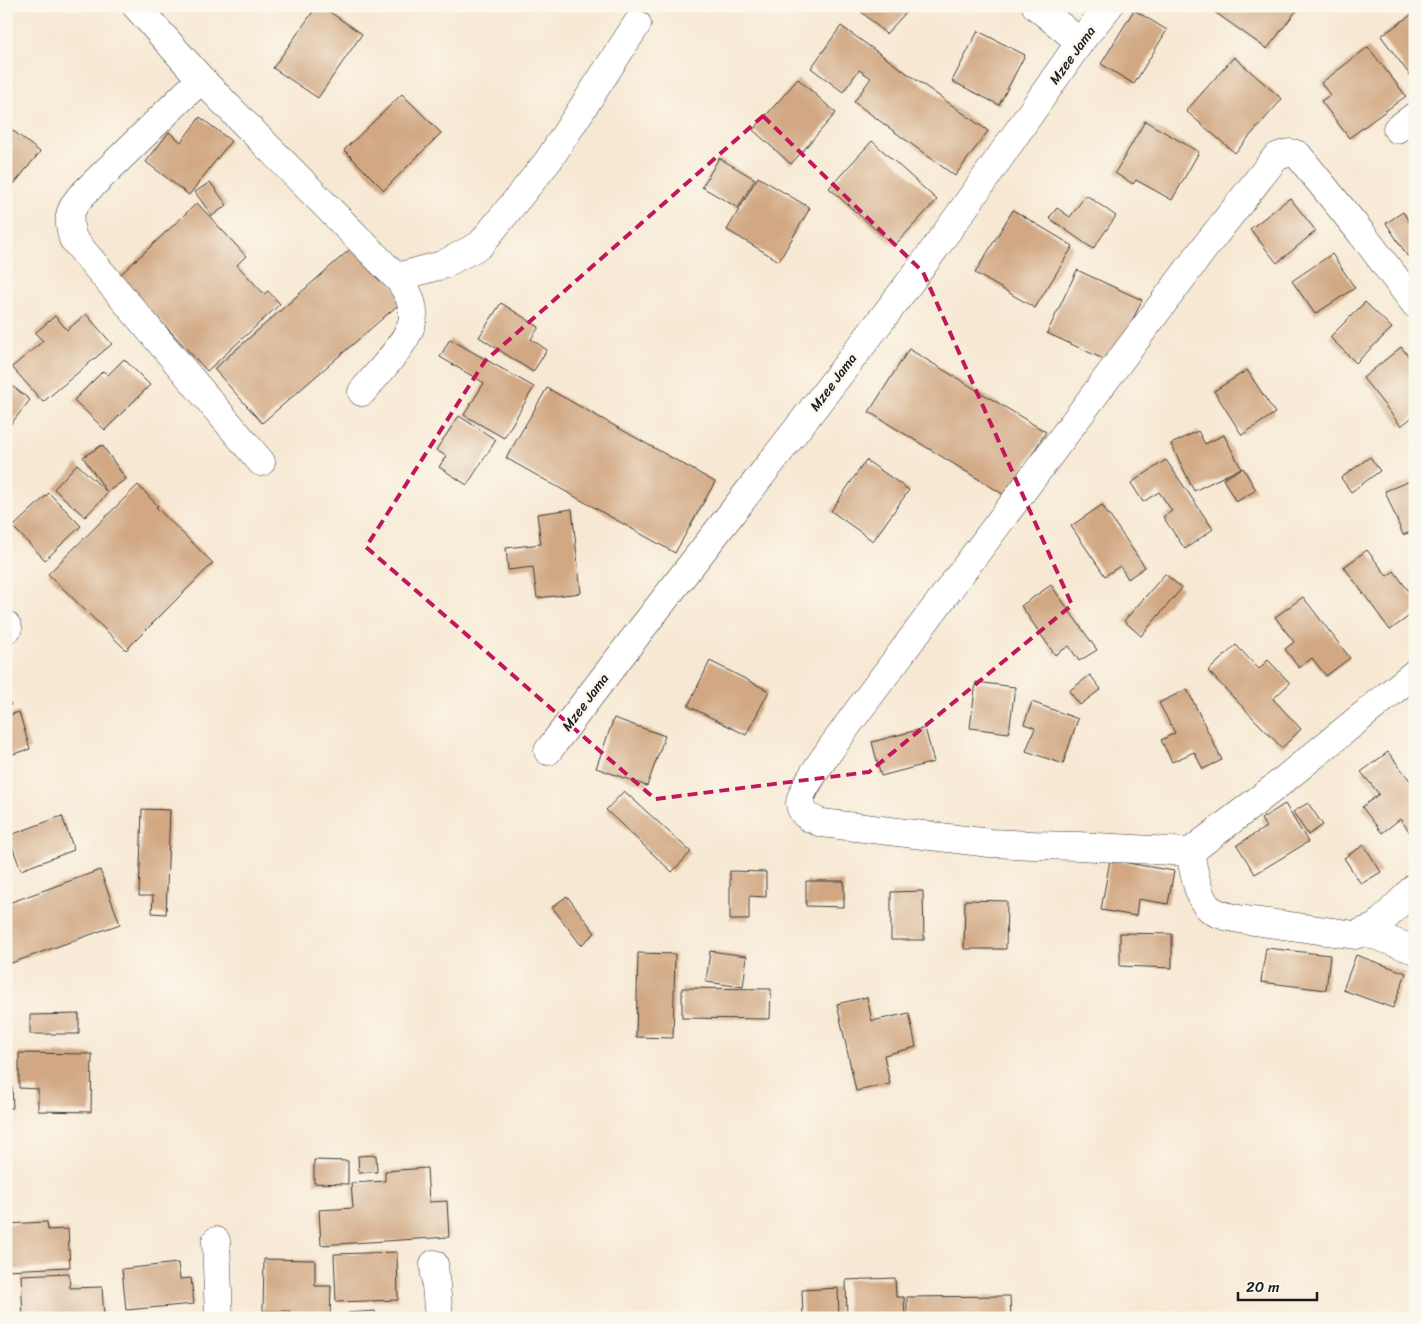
<svg xmlns="http://www.w3.org/2000/svg" width="1421" height="1324" viewBox="0 0 1421 1324" font-family="Sriracha,sans-serif">
<style>
.building{fill:#d1a883}
.lines{fill:none;stroke-linecap:round;stroke-linejoin:round}
.street-casing{stroke:#3d3b37;stroke-width:29}
.street{stroke:#fff;stroke-width:28}
.marked{fill:none;stroke:#c2185b;stroke-width:4;stroke-dasharray:10 6;stroke-linejoin:round}
.labels{text-anchor:middle;stroke-width:5;stroke-linejoin:round;paint-order:stroke}
.street-label{font-size:14px;fill:#1c1c1c;stroke:#fbf7ec}
</style>
<rect width="100%" height="100%" fill="#fbf7ec"/>
<filter id="ink" filterUnits="userSpaceOnUse"><feTurbulence type="fractalNoise" baseFrequency=".02" numOctaves="2"/><feDisplacementMap in="SourceGraphic" scale="10" xChannelSelector="R" yChannelSelector="G"/><feConvolveMatrix kernelMatrix="1 2 1 2 8 2 1 2 1" color-interpolation-filters="sRGB"/></filter>
<filter id="wash" filterUnits="userSpaceOnUse"><feTurbulence type="fractalNoise" baseFrequency=".0096" numOctaves="4" result="noise"/><feDisplacementMap in="SourceGraphic" scale="20" xChannelSelector="R" yChannelSelector="G"/><feGaussianBlur stdDeviation="1.12" result="paint"/><feColorMatrix in="noise" values="0 0 0 0 0 0 0 0 0 0 0 0 0 0 0 0 0 1.4 0 .05"/><feComposite in="paint" operator="in"/></filter>
<g filter="url(#wash)">
<rect width="100%" height="100%" fill="#f7e8d3"/>
<g id="blocks">
<g class="building">
<polygon points="317,6 321,6 362,34 318,98 273,68"/>
<polygon points="855,6 912,6 886,34"/>
<polygon points="1206,6 1300,6 1267,49"/>
<polygon points="1134,10 1167,30 1134,84 1101,64"/>
<polygon points="1415,12 1415,82 1381,36"/>
<polygon points="841,26 988,131 955,176 854,102 871,78 859,70 843,92 811,68"/>
<polygon points="978,31 1025,55 999,105 952,81"/>
<polygon points="1368,47 1406,96 1349,138 1321,101 1330,95 1321,83"/>
<polygon points="1234,57 1282,99 1235,153 1186,111"/>
<polygon points="798,79 836,113 791,164 753,130"/>
<polygon points="402,94 441,133 384,190 344,150"/>
<polygon points="200,117 231,141 189,195 146,162 169,132 181,142"/>
<polygon points="1145,121 1199,152 1172,200 1136,180 1133,184 1115,173"/>
<polygon points="6,125 40,152 14,184 6,178"/>
<polygon points="872,141 937,200 894,246 829,188"/>
<polygon points="719,158 755,179 738,208 702,187"/>
<polygon points="758,177 810,208 779,261 727,230"/>
<polygon points="210,182 227,205 212,216 195,192"/>
<polygon points="1086,195 1116,216 1093,249 1049,218 1057,208 1070,217"/>
<polygon points="1290,198 1316,231 1277,263 1250,229"/>
<polygon points="197,203 246,256 237,265 264,294 268,291 280,304 207,371 119,276"/>
<polygon points="1013,210 1073,246 1035,308 975,273"/>
<polygon points="1403,212 1415,231 1415,252 1408,257 1386,223"/>
<polygon points="356,244 405,299 262,423 214,369"/>
<polygon points="1332,254 1355,288 1315,314 1292,281"/>
<polygon points="1077,270 1142,300 1112,363 1047,333"/>
<polygon points="1365,302 1392,328 1356,363 1330,337"/>
<polygon points="501,303 539,327 531,339 547,350 533,372 479,337"/>
<polygon points="86,314 112,344 43,402 12,367 43,341 35,333 55,316 67,330"/>
<polygon points="450,339 534,387 504,438 464,415 484,383 440,357"/>
<polygon points="1401,347 1415,364 1415,415 1401,426 1363,378"/>
<polygon points="909,349 1046,432 1006,496 869,412"/>
<polygon points="124,359 150,385 105,430 74,400 103,371 108,375"/>
<polygon points="1247,370 1275,413 1242,435 1214,391"/>
<polygon points="6,381 30,400 6,430"/>
<polygon points="547,388 715,482 675,553 506,458"/>
<polygon points="459,416 496,440 467,485 439,467 446,456 436,450"/>
<polygon points="1198,431 1205,444 1224,435 1241,468 1194,491 1171,444"/>
<polygon points="102,445 126,479 107,492 83,457"/>
<polygon points="1370,457 1380,471 1351,492 1341,478"/>
<polygon points="866,460 909,490 873,541 831,511"/>
<polygon points="1166,460 1213,529 1185,549 1163,517 1172,511 1159,492 1143,502 1131,483"/>
<polygon points="77,464 108,493 85,517 54,489"/>
<polygon points="1243,468 1256,490 1236,502 1223,479"/>
<polygon points="1415,479 1415,530 1403,535 1385,491"/>
<polygon points="138,485 158,506 156,507 213,563 126,650 48,574"/>
<polygon points="49,493 81,526 45,560 13,527"/>
<polygon points="1102,505 1145,567 1128,579 1120,566 1105,576 1071,526"/>
<polygon points="572,509 581,593 537,598 533,567 508,570 506,548 541,544 537,514"/>
<polygon points="1367,550 1387,576 1394,571 1415,600 1415,612 1390,630 1344,567"/>
<polygon points="1165,574 1182,588 1141,636 1124,621"/>
<polygon points="1051,585 1097,650 1079,661 1069,646 1055,655 1021,606"/>
<polygon points="1303,597 1350,658 1326,676 1312,658 1299,668 1285,649 1294,642 1275,617"/>
<polygon points="1236,645 1259,669 1268,660 1290,683 1273,699 1301,729 1282,748 1208,671"/>
<polygon points="710,661 769,691 746,735 688,706"/>
<polygon points="1090,675 1101,689 1080,705 1069,691"/>
<polygon points="976,682 1015,687 1009,733 970,728"/>
<polygon points="1187,689 1222,760 1203,769 1194,752 1172,762 1161,740 1175,733 1159,703"/>
<polygon points="6,694 11,705 6,706"/>
<polygon points="1032,702 1078,719 1063,764 1026,751 1035,728 1024,724"/>
<polygon points="19,712 30,749 6,756 6,716"/>
<polygon points="614,718 665,736 647,786 596,768"/>
<polygon points="925,728 934,762 881,776 872,742"/>
<polygon points="1388,752 1415,787 1415,833 1412,835 1400,819 1382,833 1362,807 1379,794 1361,772"/>
<polygon points="624,791 691,852 672,872 606,810"/>
<polygon points="1308,803 1323,825 1308,835 1293,812"/>
<polygon points="1285,804 1308,842 1255,874 1237,845 1266,827 1261,819"/>
<polygon points="142,809 170,810 166,914 152,913 153,896 139,896"/>
<polygon points="62,816 74,850 21,870 8,836"/>
<polygon points="1364,845 1381,872 1361,884 1344,858"/>
<polygon points="1110,860 1174,871 1168,904 1138,899 1136,916 1101,910"/>
<polygon points="100,870 120,924 6,965 6,904"/>
<polygon points="730,871 766,872 766,897 749,896 749,920 730,920"/>
<polygon points="806,881 844,881 844,907 806,906"/>
<polygon points="923,891 924,940 891,940 891,892"/>
<polygon points="567,896 595,933 581,945 552,907"/>
<polygon points="965,900 1007,901 1006,949 964,949"/>
<polygon points="1120,933 1172,934 1172,968 1120,966"/>
<polygon points="1266,948 1330,955 1326,990 1261,982"/>
<polygon points="710,951 747,956 743,987 706,982"/>
<polygon points="638,953 675,954 673,1038 636,1037"/>
<polygon points="1356,955 1406,973 1393,1008 1343,990"/>
<polygon points="682,988 771,989 770,1019 682,1018"/>
<polygon points="867,997 872,1021 909,1013 916,1047 884,1055 890,1084 856,1091 837,1004"/>
<polygon points="79,1014 79,1034 30,1034 30,1015"/>
<polygon points="19,1053 92,1054 91,1112 38,1111 38,1089 19,1088"/>
<polygon points="6,1087 12,1087 13,1108 6,1108"/>
<polygon points="376,1155 377,1172 359,1173 358,1156"/>
<polygon points="314,1160 348,1161 348,1184 314,1183"/>
<polygon points="427,1168 429,1202 447,1201 449,1237 321,1245 319,1210 353,1208 351,1183 385,1181 385,1171"/>
<polygon points="47,1222 48,1230 68,1229 70,1267 6,1270 6,1224"/>
<polygon points="397,1252 398,1300 336,1302 334,1254"/>
<polygon points="264,1259 315,1260 315,1286 331,1286 330,1318 290,1318 290,1311 263,1311"/>
<polygon points="178,1263 180,1279 191,1278 194,1304 126,1310 122,1269"/>
<polygon points="69,1273 70,1288 102,1287 104,1318 23,1318 21,1275"/>
<polygon points="895,1278 896,1297 904,1297 905,1318 847,1318 846,1280"/>
<polygon points="838,1288 839,1318 803,1318 802,1290"/>
<polygon points="1010,1296 1011,1318 907,1318 907,1297"/>
<polygon points="375,1311 376,1318 348,1318 348,1313"/>
</g>
</g>
</g>
<g filter="url(#ink)">
<use href="#blocks" fill-opacity="0" stroke="#3d3b37" stroke-width="1"/>
<g class="lines">
<g class="street-casing">
<g id="street">
<path d="M136 6 201 79 400 281C407 291 413 301 413 314 414 337 377 374 362 392"/>
<polyline points="1036,6 1080,42"/>
<path d="M201 79 80 197C67 213 68 220 73 239L261 462"/>
<polyline points="1397,129 1415,116"/>
<polyline points="397,277 442,265 480,245 548,161 637,24"/>
<path d="M1415 304 1362 234 1298 155C1290 151 1285 154 1276 157L1205 247 852 719C842 734 798 790 800 804 802 817 812 819 822 823L990 843 1033 845 1078 846 1190 852 1275 787 1415 673"/>
<polyline points="6,625 8,628"/>
<path d="M548 751C667 593 791 440 910 282 969 204 1024 122 1080 42L1109 6"/>
<path d="M1190 852C1193 867 1198 899 1209 908 1217 915 1229 917 1239 919L1355 935 1376 927 1415 887"/>
<polyline points="1366,932 1415,950"/>
<polyline points="216,1241 219,1318"/>
<polyline points="434,1264 439,1318"/>
</g>
</g>
<use href="#street" class="street"/>
</g>
</g>
<path class="marked" d="M763 116 923 272 1072 605 869 772 655 799 366 547 485 361Z"/>
<g class="labels">
<g class="street-label">
<text transform="translate(1072 55) rotate(-54)" y="5">Mzee Jama</text>
<text transform="translate(833 382) rotate(-53)" y="5">Mzee Jama</text>
<text transform="translate(585 702) rotate(-53)" y="5">Mzee Jama</text>
</g>
</g>
<rect width="1421" height="1324" fill="none" stroke="#fbf7ec" stroke-width="25"/>
<path d="M1238 1292v8h79v-8" fill="none" stroke="#1c1c1c" stroke-width="2.5"/>
<text x="1246" y="1292" font-size="15" fill="#1c1c1c" stroke="#fbf7ec" stroke-width="4" paint-order="stroke">20 m</text>
</svg>
